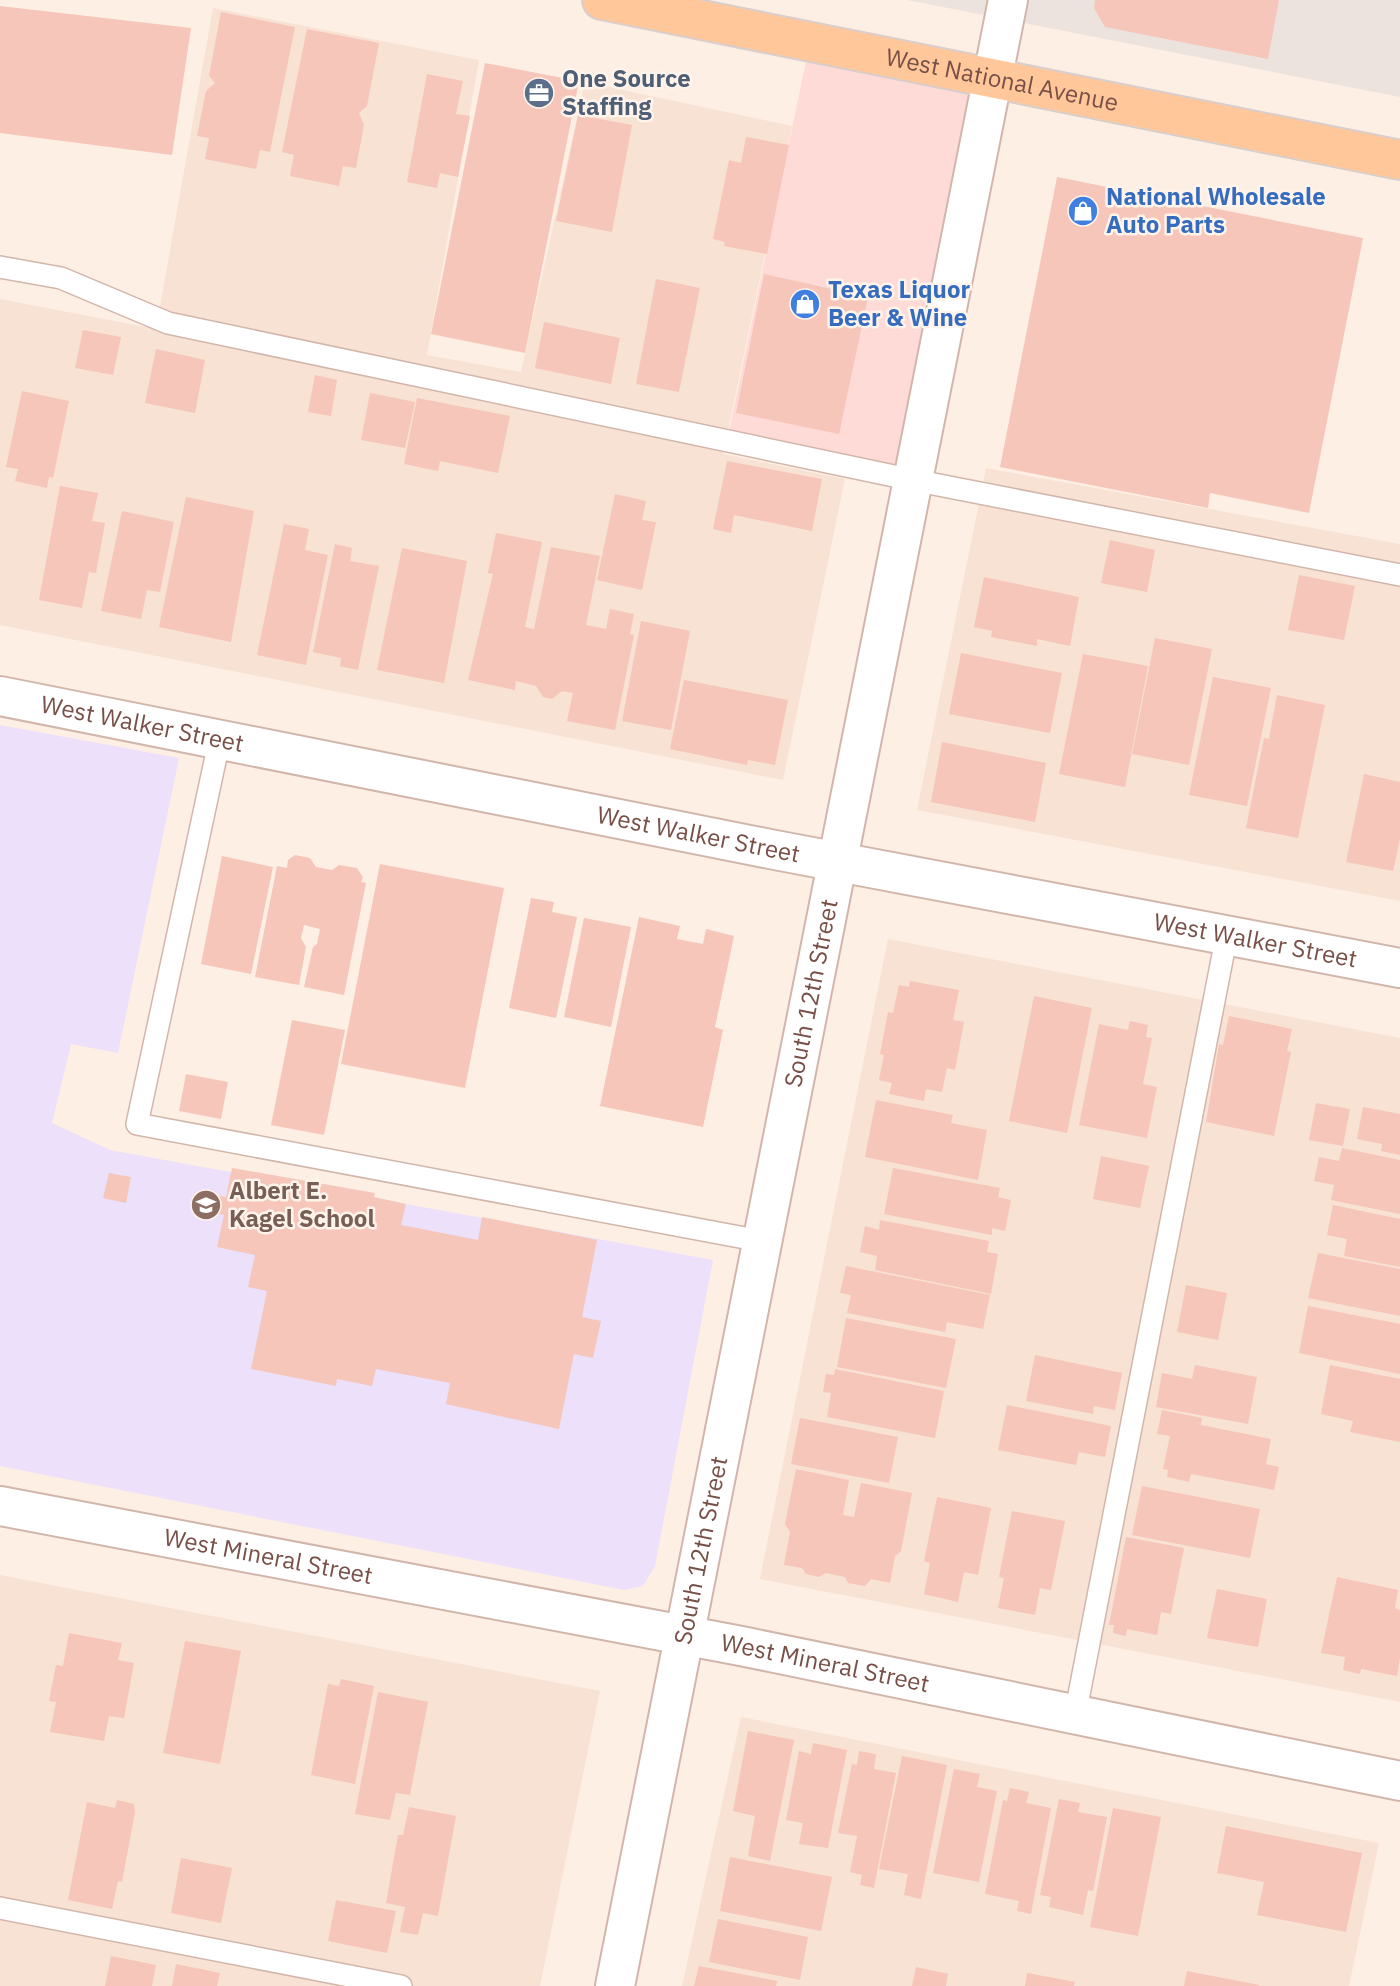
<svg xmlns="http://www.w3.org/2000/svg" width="1400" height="1986" viewBox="0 0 1400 1986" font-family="'IBM Plex Sans',sans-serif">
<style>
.residential{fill:#f8e2d4}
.commercial{fill:#ffdbd7}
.industrial{fill:#ede3de}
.education{fill:#ece0fa}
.building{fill:#f5c6b9}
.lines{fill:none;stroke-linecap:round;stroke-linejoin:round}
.service-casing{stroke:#d2b6ab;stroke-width:24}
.minor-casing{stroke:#d2b6ab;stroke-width:42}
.primary-casing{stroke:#d9cecb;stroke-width:42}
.service{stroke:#fff;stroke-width:21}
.minor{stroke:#fff;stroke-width:38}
.primary{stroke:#ffc79a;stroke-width:38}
.labels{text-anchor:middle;stroke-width:5;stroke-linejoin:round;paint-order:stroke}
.service-label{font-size:24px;font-weight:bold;fill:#4e5e75;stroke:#fff4ec;text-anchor:start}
.street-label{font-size:24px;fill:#785047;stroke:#fff4ec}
.shop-label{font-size:24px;font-weight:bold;fill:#366cbe;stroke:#fff4ec;text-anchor:start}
.education-label{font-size:24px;font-weight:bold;fill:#785e54;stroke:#fff4ec;text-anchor:start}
</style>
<rect width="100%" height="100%" fill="#feefe4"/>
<g class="residential">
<polygon points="213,8 479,60 427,355 521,372 585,82 792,126 723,454 845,479 783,780 0,625 0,299 156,329"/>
<polygon points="986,468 1400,544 1400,901 917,810"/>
<polygon points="888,939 1400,1038 1400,1702 760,1579"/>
<polygon points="0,1575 600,1691 540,1986 0,1986"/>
<polygon points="741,1717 1379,1843 1349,1986 682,1986"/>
</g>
<polygon class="commercial" points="810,42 992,78 913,480 727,441"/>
<polygon class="industrial" points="907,0 1400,0 1400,97"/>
<polygon class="education" points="0,725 179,758 118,1053 71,1044 52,1123 110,1150 713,1260 655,1566 643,1586 624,1590 0,1466"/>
<g class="building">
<polygon points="1095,0 1279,0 1268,59 1105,27 1094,8"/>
<polygon points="0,6 191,28 172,155 0,133"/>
<polygon points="221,12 295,27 270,152 260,150 256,169 205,159 209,138 197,136 206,91 215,83 209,76"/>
<polygon points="307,29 379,43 367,106 359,113 364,125 356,168 343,166 339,186 290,176 294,155 282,152"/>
<polygon points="485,63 579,81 525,353 431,334"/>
<polygon points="427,74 463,81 456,114 470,116 458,177 440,173 437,188 407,182"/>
<polygon points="578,115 632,125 612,232 556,221"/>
<polygon points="746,137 789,145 767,254 724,246 725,242 713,239 729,160 741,163"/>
<polygon points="1057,177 1363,238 1309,513 1210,493 1208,508 1000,467"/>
<polygon points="764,274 868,297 839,434 736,413"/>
<polygon points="656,279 700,288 679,392 636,384"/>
<polygon points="544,322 620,338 611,384 535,368"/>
<polygon points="83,330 121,337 113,375 75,368"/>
<polygon points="156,349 205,360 195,413 145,403"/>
<polygon points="315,375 337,380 331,416 308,412"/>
<polygon points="22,391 69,401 53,478 49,477 47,488 15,481 18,469 6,467"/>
<polygon points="370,393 415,402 405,448 361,440"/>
<polygon points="417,398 510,416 498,473 440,461 438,471 404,464"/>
<polygon points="727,461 822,479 812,531 734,515 731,533 713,529"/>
<polygon points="60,486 98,493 92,521 105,523 96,573 89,572 82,608 39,600"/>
<polygon points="615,494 646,501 642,520 656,522 642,590 597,580"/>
<polygon points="186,497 254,511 231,642 159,627"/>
<polygon points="122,511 174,522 160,592 147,590 141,619 101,611"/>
<polygon points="284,524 309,529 305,550 328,555 306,665 257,655"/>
<polygon points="496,533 542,542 525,627 534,629 551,547 600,556 586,625 606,629 610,609 634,614 630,634 634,635 615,730 567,721 573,693 562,691 552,699 543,697 536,686 516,681 515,690 468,680 493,574 488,573"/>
<polygon points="1110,540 1155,550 1147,592 1101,583"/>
<polygon points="335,544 352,548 350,561 379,566 358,670 340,666 341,658 313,652"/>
<polygon points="402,548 467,561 444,683 377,670"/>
<polygon points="1299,575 1355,586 1344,640 1288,630"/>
<polygon points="984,577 1079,597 1070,646 1037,639 1037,646 991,637 992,631 974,627"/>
<polygon points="641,621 690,631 671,730 622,721"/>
<polygon points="1155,638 1212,649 1189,765 1132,754"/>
<polygon points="961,653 1062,673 1050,733 949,714"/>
<polygon points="1083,654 1148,666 1125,787 1059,774"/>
<polygon points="1213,677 1271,688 1247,806 1189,795"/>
<polygon points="684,680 788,700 775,765 748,760 747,765 670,749"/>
<polygon points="1277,695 1325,705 1298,838 1246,828 1264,738 1269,739"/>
<polygon points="942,742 1046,763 1035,822 931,802"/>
<polygon points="1364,774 1400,782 1400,839 1393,871 1346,862"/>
<polygon points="295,855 310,858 316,867 332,870 339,865 357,868 363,877 361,882 366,883 344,995 304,987 313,947 317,944 320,929 304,925 301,938 306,947 299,985 255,977 277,866 287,868 288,860"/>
<polygon points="222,856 273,867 251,974 201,964"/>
<polygon points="380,864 504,888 465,1088 341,1064"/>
<polygon points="531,898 554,902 552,912 577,917 556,1018 509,1008"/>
<polygon points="639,917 680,926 677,939 703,944 706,929 734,936 715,1027 723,1030 703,1127 600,1106"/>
<polygon points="584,918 631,927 611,1027 564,1017"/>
<polygon points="910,981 959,990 953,1020 964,1022 955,1070 947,1068 942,1092 926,1089 924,1101 889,1094 892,1083 879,1080 884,1055 880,1054 888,1012 893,1013 899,985 909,987"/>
<polygon points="1034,996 1092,1008 1067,1133 1009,1121"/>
<polygon points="1229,1016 1292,1029 1287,1051 1291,1052 1274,1136 1206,1122 1219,1044 1223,1045"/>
<polygon points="292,1020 345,1030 324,1135 271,1125"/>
<polygon points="1130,1021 1148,1025 1146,1037 1152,1038 1143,1084 1157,1087 1147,1138 1079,1125 1099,1024 1128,1030"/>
<polygon points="186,1074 228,1082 221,1119 179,1111"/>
<polygon points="876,1100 953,1115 951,1123 987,1130 978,1180 865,1157"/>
<polygon points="1316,1103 1350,1109 1343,1146 1309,1140"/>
<polygon points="1363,1107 1400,1114 1400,1155 1381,1151 1382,1144 1357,1139"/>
<polygon points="1342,1148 1400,1160 1400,1214 1331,1200 1334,1185 1314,1181 1319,1157 1339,1161"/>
<polygon points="1101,1156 1149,1166 1140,1208 1093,1199"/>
<polygon points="232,1168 375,1193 374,1197 406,1204 401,1225 478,1240 482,1217 597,1240 582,1317 601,1321 593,1358 574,1354 559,1429 446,1404 450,1383 376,1369 372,1386 337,1379 336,1386 251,1369 267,1291 248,1287 255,1255 217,1247 224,1215 201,1210 205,1193 226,1197"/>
<polygon points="893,1168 1000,1188 998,1197 1011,1200 1005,1231 992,1228 992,1235 884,1214"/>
<polygon points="109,1173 131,1177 126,1203 103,1198"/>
<polygon points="1333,1205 1400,1219 1400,1267 1344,1256 1347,1239 1327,1235"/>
<polygon points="880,1220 989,1241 987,1252 998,1254 991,1294 875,1270 877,1256 860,1252 865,1226 879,1230"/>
<polygon points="1318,1253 1400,1269 1400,1316 1308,1298"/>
<polygon points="846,1266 990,1295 983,1329 947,1322 945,1332 847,1313 851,1295 840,1293"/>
<polygon points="1186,1285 1227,1293 1218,1340 1177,1332"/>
<polygon points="1308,1306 1400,1324 1400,1374 1299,1353"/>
<polygon points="846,1318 956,1339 946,1388 837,1367"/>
<polygon points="1035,1355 1122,1373 1115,1410 1094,1406 1093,1414 1026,1401"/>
<polygon points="1195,1365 1257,1377 1248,1424 1156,1407 1162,1373 1192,1379"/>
<polygon points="1330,1365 1400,1379 1400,1442 1350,1432 1353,1421 1321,1414"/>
<polygon points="835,1369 944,1391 935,1438 827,1417 831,1393 823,1392 826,1374 834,1375"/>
<polygon points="1007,1405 1111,1426 1105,1457 1079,1452 1076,1465 998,1450"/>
<polygon points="1162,1410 1202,1418 1201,1425 1271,1439 1266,1464 1279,1467 1274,1490 1191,1474 1189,1482 1167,1477 1168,1470 1163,1469 1170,1436 1157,1434"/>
<polygon points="800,1418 898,1437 889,1483 791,1464"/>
<polygon points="796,1469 849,1480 843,1515 854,1517 861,1483 912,1493 901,1551 895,1556 890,1583 871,1579 865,1586 848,1583 845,1577 826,1573 819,1577 806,1574 802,1568 784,1565 790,1532 785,1524"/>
<polygon points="1142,1486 1260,1509 1250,1558 1132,1535"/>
<polygon points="937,1497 991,1508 978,1575 964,1572 958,1602 924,1594 930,1563 924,1561"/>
<polygon points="1012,1511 1065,1521 1051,1590 1040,1588 1035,1615 998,1608 1004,1578 999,1577"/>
<polygon points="1126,1537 1184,1548 1171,1614 1161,1612 1157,1635 1127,1629 1126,1636 1113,1633 1114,1625 1109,1625"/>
<polygon points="1337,1577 1398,1590 1395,1608 1400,1610 1400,1658 1397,1676 1361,1669 1360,1674 1343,1670 1345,1657 1321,1653"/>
<polygon points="1217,1589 1267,1599 1258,1647 1207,1638"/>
<polygon points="69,1633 122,1643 118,1660 134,1663 124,1718 109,1716 104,1741 50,1732 56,1702 49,1701 56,1665 63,1666"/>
<polygon points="185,1641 241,1651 220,1764 163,1753"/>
<polygon points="341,1679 374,1686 355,1784 311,1775 328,1684 339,1686"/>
<polygon points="378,1692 428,1702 410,1795 396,1793 390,1820 355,1814"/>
<polygon points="748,1731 794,1740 770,1861 748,1856 755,1816 733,1811"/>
<polygon points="813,1743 847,1750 828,1848 799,1844 803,1823 786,1820 799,1751 811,1754"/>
<polygon points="859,1751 876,1754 874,1769 896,1773 874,1888 860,1885 862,1875 850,1872 857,1836 838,1833 852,1764 857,1765"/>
<polygon points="902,1756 947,1765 921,1899 904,1895 908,1874 879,1869"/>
<polygon points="954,1769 980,1774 977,1787 997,1791 979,1882 933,1873"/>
<polygon points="1010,1788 1029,1792 1026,1803 1051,1808 1031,1914 1017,1911 1019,1901 985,1894 1003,1800 1007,1801"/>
<polygon points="1059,1799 1080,1803 1078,1812 1107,1817 1093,1891 1088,1890 1083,1915 1049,1907 1051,1897 1040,1895"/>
<polygon points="117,1800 134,1804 135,1812 122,1882 118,1881 112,1909 68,1900 87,1802 115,1808"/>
<polygon points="409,1807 456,1816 438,1916 423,1913 418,1935 400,1932 405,1907 386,1903 398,1835 403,1835"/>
<polygon points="1113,1808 1161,1817 1138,1936 1090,1927"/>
<polygon points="1226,1826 1362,1853 1346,1932 1257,1915 1264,1882 1217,1873"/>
<polygon points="730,1857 832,1877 821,1931 720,1911"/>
<polygon points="181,1858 232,1868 221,1923 171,1913"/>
<polygon points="336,1900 396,1911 387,1953 328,1941"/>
<polygon points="718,1919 808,1937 800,1980 709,1962"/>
<polygon points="111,1956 156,1965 152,1986 105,1986"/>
<polygon points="176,1964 220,1973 217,1986 172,1986"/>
<polygon points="699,1966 777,1981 776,1986 694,1986"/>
<polygon points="916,1967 948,1974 946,1986 912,1986"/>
<polygon points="1187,1971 1259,1985 1259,1986 1184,1986"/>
<polygon points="1027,1973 1075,1982 1074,1986 1025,1986"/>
</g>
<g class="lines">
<g class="service-casing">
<g id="service">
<polyline points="0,267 61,278 168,323 913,480 1400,575"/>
<polyline points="220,738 137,1124 761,1241"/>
<polyline points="1075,1715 1227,934"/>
<polyline points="0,1908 401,1986"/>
</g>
</g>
<g class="minor-casing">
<g id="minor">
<path id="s1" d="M0 696 775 850 1400 968"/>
<path id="s2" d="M0 1506 741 1646 1400 1781"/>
<path id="s3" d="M615 1986 1008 0"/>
</g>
</g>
<g class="primary-casing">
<g id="primary">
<path id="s4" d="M602 0 1400 160"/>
</g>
</g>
<use href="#service" class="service"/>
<use href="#minor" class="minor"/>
<use href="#primary" class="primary"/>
</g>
<defs>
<g id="office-disc" transform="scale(1.575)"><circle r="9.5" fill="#5c6f8a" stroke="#fff4ec"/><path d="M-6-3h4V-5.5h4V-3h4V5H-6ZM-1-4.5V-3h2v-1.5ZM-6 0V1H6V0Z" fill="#fff"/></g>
<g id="shop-disc" transform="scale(1.575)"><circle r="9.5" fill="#3f7fe0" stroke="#fff4ec"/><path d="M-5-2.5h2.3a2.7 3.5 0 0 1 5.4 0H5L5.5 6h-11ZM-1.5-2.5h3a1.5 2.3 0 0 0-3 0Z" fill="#fff"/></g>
<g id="school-disc" transform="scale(1.575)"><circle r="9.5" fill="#8d6e63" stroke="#fff4ec"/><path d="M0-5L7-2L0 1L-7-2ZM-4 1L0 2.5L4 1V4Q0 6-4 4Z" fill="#fff"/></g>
</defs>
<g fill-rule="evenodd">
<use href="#office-disc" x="539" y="93"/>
<use href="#shop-disc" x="1083" y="211"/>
<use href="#shop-disc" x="805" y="304"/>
<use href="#school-disc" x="206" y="1205"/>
</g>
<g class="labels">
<g class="service-label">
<text x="562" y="87">One Source<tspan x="562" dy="28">Staffing</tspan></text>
</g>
<g class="street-label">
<text dy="8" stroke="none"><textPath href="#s4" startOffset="408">West National Avenue</textPath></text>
<text dy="8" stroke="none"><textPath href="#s1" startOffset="145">West Walker Street</textPath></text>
<text dy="8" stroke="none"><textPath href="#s1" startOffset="712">West Walker Street</textPath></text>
<text dy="8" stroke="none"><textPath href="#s1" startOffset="1279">West Walker Street</textPath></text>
<text dy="8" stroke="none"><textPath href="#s3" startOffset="1012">South 12th Street</textPath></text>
<text dy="8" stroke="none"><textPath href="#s3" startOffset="444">South 12th Street</textPath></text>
<text dy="8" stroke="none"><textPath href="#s2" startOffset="273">West Mineral Street</textPath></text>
<text dy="8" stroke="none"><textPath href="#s2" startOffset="840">West Mineral Street</textPath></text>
</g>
<g class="shop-label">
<text x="1106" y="205">National Wholesale<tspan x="1106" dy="28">Auto Parts</tspan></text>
<text x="828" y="298">Texas Liquor<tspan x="828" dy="28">Beer &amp; Wine</tspan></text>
</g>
<g class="education-label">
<text x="229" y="1199">Albert E.<tspan x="229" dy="28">Kagel School</tspan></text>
</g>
</g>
</svg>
